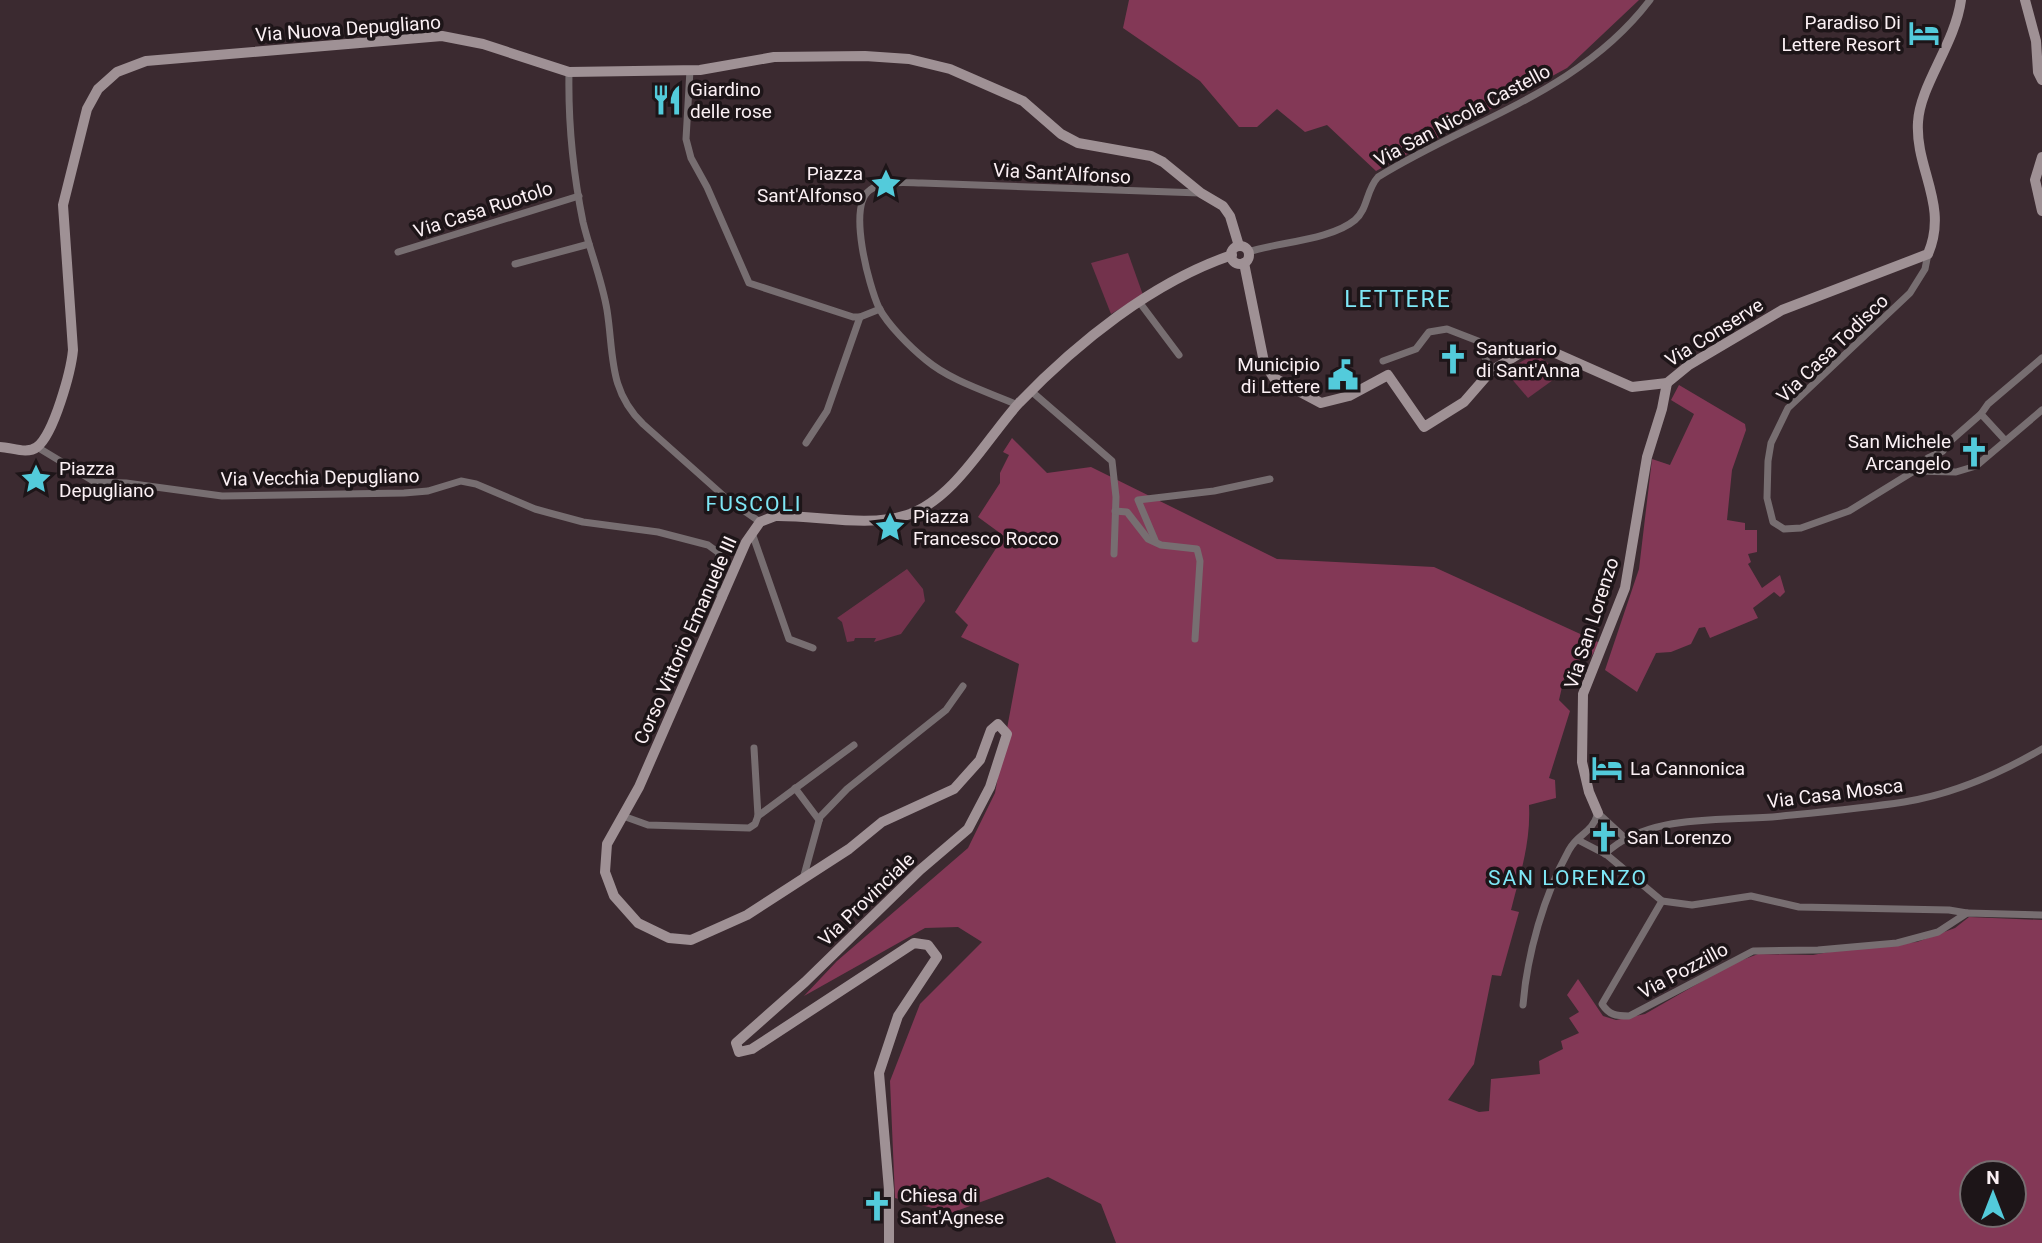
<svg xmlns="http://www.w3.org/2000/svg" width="2042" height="1243" viewBox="0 0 2042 1243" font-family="Roboto,sans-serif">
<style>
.green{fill:#73324c}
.forest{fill:#833856;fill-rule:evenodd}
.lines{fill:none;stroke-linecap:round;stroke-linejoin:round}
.street{stroke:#776e71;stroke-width:7}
.secondary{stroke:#9f9195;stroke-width:10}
.labels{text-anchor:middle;stroke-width:7;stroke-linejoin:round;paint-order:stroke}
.poi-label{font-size:19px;fill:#fbf0f4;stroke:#1d1518;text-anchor:start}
.street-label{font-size:19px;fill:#fbf0f4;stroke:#1d1518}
.neighbourhood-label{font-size:21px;letter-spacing:2px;fill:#7ee7f6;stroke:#1d1518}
.quarter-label{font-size:23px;letter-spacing:2px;fill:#7ee7f6;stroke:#1d1518}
</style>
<rect width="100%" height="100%" fill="#3b2a30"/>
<g class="green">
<polygon points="1128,253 1143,295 1111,314 1091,263"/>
<polygon points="1540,357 1548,363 1553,380 1528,398 1505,371 1526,359"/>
<polygon points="907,569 923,589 925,601 901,634 874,642 876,638 855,638 854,641 847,642 842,622 837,618"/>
</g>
<g class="forest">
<polygon points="1129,0 1639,0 1567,68 1376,171 1327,125 1305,132 1277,109 1257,127 1239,127 1200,81 1123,28"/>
<polygon points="1679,385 1745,424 1746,430 1732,470 1727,520 1745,523 1745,530 1757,530 1757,552 1748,554 1751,562 1748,564 1762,588 1780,575 1785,592 1780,597 1774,592 1753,608 1758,618 1710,638 1705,627 1699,628 1691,644 1671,652 1656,653 1637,692 1605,670 1639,569 1652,459 1670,465 1694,414 1671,400"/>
<path d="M1012 438 1047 473 1091 467 1277 559 1434 567 1600 643 1589 660 1581 658 1574 675 1565 674 1559 700 1570 711 1549 778 1555 780 1556 798 1529 805C1531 843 1520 874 1511 910L1519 912 1501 976 1492 975 1474 1064 1448 1100 1479 1112 1489 1111 1491 1079 1540 1074 1539 1061 1563 1049 1561 1041 1579 1033 1569 1018 1579 1012 1567 995 1578 979 1603 1016 1616 1020 1645 1014 1732 964 1758 954 1813 955 1850 948 1917 942 1955 928 1969 917 2042 920V1243H1116L1101 1204 1048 1177 951 1213 895 1198 890 1081 920 1004 982 942 958 927 925 928 804 996 837 961 968 848 995 793 1019 664 961 637 968 625 955 612 1004 536 978 517 1000 483V473L1009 455 1003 452ZM1972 1173H2014V1215H1972Z"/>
</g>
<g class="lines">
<g class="street">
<polyline points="690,70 686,139 691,158 707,187 749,283 853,317 860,317 880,309"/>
<path d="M569 72C568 123 573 172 583 222 590 251 602 280 607 310 614 354 608 390 643 424L726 498 760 522"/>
<polyline points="398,252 579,196"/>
<path d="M1248 252C1279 242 1331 240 1355 220 1368 209 1366 190 1378 177 1472 119 1580 92 1650 0"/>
<polyline points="1928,254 1925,269 1910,293 1788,408 1771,443 1768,461 1767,498 1773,522 1784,529 1801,528 1849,511 1914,471 1956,472 1976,466 2042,410"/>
<polyline points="515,264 589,244"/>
<polyline points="1140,303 1179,355"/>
<polyline points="1383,361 1416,349 1429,332 1447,329 1478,341 1491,371"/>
<polyline points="1031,391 1112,461 1116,497 1114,554"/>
<path d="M1018 405C988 392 951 381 926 360 911 348 888 325 879 308 869 286 847 206 870 190 883 180 907 183 922 183L1200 193"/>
<polyline points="2004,439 1981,414 1988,404 2042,358"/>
<polyline points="806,443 827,411 860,317"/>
<polyline points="37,447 95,482 126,483 222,496 404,493 428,491 461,481 476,484 535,509 583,522 658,532 708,545 719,553 714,587 723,598"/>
<polyline points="1928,458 1943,451 1948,443 1981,414"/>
<polyline points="1115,511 1127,512 1148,539 1161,545 1197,549 1200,561 1195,639"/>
<polyline points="752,533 789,639 813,648"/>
<polyline points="1155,540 1138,500 1214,491 1270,479"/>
<polyline points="795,788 819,820"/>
<polyline points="623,816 648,825 749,828 755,824 758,816 754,748"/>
<polyline points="758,816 854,745"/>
<path d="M1578 840 1607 855 1662 901 1602 1004C1609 1015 1616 1016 1629 1016L1753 951 1818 950 1897 943 1938 932 1967 913 2042 915"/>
<path d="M1605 854C1649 812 1725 822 1782 816 1822 812 1864 808 1904 802 1954 794 1999 774 2042 749"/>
<polyline points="803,879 820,817 847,789 946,710 963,686"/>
<polyline points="1662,901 1692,905 1751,896 1799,907 1949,910 1967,913"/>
<path d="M1523 1005C1527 954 1544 895 1569 850 1578 833 1592 834 1598 813L1625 838"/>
</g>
<g class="secondary">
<polyline points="2025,0 2036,41 2038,72 2042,80"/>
<polyline points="2042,157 2035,180 2042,211"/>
<circle cx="1240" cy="255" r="9"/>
<path d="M1244 263 1264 362 1274 378 1321 403 1349 396 1388 375 1424 427 1464 402 1491 371 1525 350 1553 352 1632 387 1667 383 1689 365 1782 310 1928 254C1949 205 1915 169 1918 122 1920 85 1955 44 1961 0"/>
<path d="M0 447C11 447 27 455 37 447 54 434 71 371 73 350L63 205 87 109 98 89 117 72 146 61 442 36 483 44 569 72 700 70 774 57 865 56 909 59 950 69 1023 101 1061 134 1078 143 1151 156 1163 162 1201 193 1223 206 1230 216 1239 246"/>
<polyline points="1598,813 1589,792 1582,762 1583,694 1625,588 1647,457 1662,409 1667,383"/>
<path d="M889 1243V1190L879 1073 898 1016 937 957 928 945 914 943 752 1049 739 1052 736 1043 805 982 920 870 968 829 990 787 1007 734 998 724 991 730 980 760 954 789 882 822 849 849 747 915 691 940 669 938 638 923 614 896 605 872 607 844 639 787 746 542 760 522 775 516C816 515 867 528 907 515 954 500 987 438 1019 403 1077 343 1152 282 1232 255"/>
</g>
</g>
<defs>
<g id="hotel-bare" transform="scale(2.415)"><path d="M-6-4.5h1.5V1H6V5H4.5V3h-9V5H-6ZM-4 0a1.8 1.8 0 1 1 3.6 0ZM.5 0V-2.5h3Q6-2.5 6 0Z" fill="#53cbdb" stroke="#1d1518" stroke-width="2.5" paint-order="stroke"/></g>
<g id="restaurant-bare" transform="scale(2.415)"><path d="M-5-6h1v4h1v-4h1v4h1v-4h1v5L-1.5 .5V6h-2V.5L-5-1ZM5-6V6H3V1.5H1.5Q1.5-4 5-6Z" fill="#53cbdb" stroke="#1d1518" stroke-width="2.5" paint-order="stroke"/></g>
<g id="sight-bare" transform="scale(2.415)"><path d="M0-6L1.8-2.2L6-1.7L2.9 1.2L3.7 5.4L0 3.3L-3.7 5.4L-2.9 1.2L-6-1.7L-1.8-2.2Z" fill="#53cbdb" stroke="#1d1518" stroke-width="2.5" paint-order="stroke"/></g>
<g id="church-bare" transform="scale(2.415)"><path d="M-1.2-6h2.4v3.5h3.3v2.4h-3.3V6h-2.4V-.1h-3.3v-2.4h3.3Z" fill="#53cbdb" stroke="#1d1518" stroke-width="2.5" paint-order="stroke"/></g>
<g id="civic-bare" transform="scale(2.415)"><path d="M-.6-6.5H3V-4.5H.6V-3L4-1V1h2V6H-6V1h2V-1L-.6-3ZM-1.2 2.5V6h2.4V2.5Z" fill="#53cbdb" stroke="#1d1518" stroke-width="2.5" paint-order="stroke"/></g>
</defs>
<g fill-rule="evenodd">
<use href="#hotel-bare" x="1924" y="33"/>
<use href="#restaurant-bare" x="667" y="100"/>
<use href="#sight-bare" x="886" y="184"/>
<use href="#church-bare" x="1453" y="359"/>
<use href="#civic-bare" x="1343" y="375"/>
<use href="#church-bare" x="1974" y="452"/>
<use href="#sight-bare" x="36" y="479"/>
<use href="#sight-bare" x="890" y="527"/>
<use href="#hotel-bare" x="1607" y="768"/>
<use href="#church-bare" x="1604" y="837"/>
<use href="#church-bare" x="877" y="1206"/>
</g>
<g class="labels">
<g class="poi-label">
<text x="1901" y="29" text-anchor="end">Paradiso Di<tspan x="1901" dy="22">Lettere Resort</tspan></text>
<text x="690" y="96">Giardino<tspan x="690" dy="22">delle rose</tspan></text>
<text x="863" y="180" text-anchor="end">Piazza<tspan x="863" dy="22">Sant'Alfonso</tspan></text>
<text x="1476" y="355">Santuario<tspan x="1476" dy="22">di Sant'Anna</tspan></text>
<text x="1320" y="371" text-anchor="end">Municipio<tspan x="1320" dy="22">di Lettere</tspan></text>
<text x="1951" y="448" text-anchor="end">San Michele<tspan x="1951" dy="22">Arcangelo</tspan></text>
<text x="59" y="475">Piazza<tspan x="59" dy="22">Depugliano</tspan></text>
<text x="913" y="523">Piazza<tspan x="913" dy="22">Francesco Rocco</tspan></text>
<text x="1630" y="775">La Cannonica</text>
<text x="1627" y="844">San Lorenzo</text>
<text x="900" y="1202">Chiesa di<tspan x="900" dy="22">Sant'Agnese</tspan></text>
</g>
<g class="street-label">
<text transform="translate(348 28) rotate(-4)" y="7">Via Nuova Depugliano</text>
<text transform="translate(1462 115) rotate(-28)" y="7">Via San Nicola Castello</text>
<text transform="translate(1062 173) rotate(3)" y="7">Via Sant'Alfonso</text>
<text transform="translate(483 209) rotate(-18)" y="7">Via Casa Ruotolo</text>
<text transform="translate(1714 332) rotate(-32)" y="7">Via Conserve</text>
<text transform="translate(1832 348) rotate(-44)" y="7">Via Casa Todisco</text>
<text transform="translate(320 477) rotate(-1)" y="7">Via Vecchia Depugliano</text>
<text transform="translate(1591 623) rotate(-72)" y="7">Via San Lorenzo</text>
<text transform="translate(685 640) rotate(-66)" y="7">Corso Vittorio Emanuele III</text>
<text transform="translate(1835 793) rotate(-7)" y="7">Via Casa Mosca</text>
<text transform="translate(866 899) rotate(-44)" y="7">Via Provinciale</text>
<text transform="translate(1683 970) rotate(-28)" y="7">Via Pozzillo</text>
</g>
<g class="neighbourhood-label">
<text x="754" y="511">FUSCOLI</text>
<text x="1568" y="885">SAN LORENZO</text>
</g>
<g class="quarter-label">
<text x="1398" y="307">LETTERE</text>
</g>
</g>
<g transform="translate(1993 1194)"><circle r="33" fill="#1d1518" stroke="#766d70" stroke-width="2"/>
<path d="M0-5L12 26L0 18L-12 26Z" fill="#53cbdb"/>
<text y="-10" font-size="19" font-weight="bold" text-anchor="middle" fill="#fbf0f4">N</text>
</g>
</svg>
